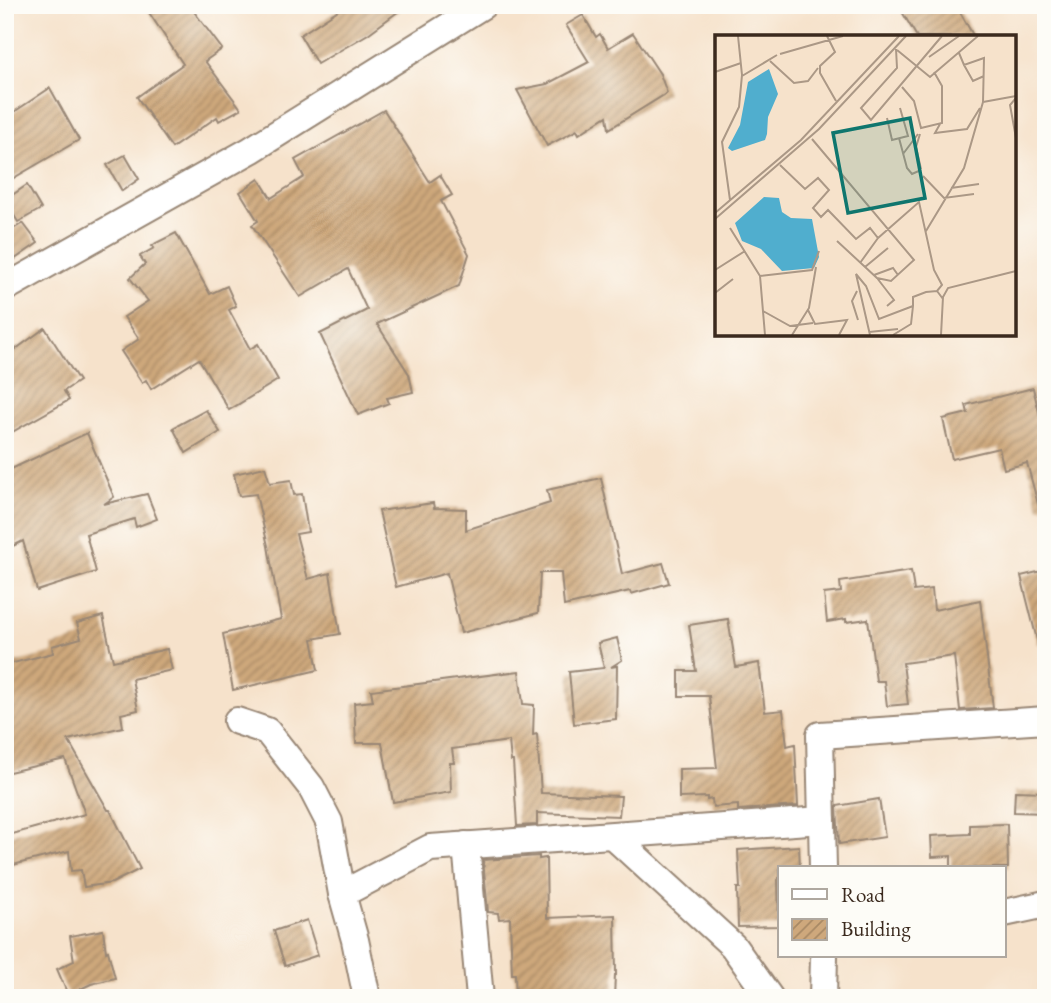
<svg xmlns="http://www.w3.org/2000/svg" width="1051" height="1003" viewBox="0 0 1051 1003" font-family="'EB Garamond',serif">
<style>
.building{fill:url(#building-hatch)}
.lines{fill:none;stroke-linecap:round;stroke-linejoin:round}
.minor-casing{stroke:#988674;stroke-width:30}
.minor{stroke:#fff;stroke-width:26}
.inset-road{fill:none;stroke:#ab9886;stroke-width:2}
.view{fill:#0f766e;fill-opacity:0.15;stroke:#0f766e;stroke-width:3.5}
.inset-edge{fill:none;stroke:#3b2a1e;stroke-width:3.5}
</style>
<defs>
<pattern id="building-hatch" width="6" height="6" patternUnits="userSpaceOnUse" patternTransform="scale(1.75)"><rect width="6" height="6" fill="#cea87c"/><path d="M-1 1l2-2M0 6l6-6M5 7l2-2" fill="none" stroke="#a88965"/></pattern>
</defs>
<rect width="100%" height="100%" fill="#fdfcf7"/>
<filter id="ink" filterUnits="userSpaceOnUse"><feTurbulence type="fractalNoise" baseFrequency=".0143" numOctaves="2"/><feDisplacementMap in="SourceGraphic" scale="14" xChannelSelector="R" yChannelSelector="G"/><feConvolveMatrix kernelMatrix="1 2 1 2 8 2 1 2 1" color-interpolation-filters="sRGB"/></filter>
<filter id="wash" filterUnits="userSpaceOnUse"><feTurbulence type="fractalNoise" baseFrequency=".00686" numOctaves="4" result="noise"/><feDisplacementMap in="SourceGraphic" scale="28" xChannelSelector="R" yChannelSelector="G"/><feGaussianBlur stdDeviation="1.57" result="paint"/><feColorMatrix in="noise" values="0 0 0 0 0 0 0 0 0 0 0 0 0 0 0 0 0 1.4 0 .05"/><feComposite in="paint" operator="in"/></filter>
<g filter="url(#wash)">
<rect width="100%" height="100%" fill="#f6e2cb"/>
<g id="blocks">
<g class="building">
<polygon points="144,5 189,5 222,49 205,61 241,109 219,121 217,117 172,148 137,97 183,64"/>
<polygon points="346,5 407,5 368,34 317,64 300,35"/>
<polygon points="898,5 956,5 974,37 917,37"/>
<polygon points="583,15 596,37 600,34 608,48 633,33 660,74 667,93 609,129 607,116 579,134 577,130 547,146 517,90 547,84 589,62 566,25"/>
<polygon points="50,88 79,140 5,183 5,118"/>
<polygon points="384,110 430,182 440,175 452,195 441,201 469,254 459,286 377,324 409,374 413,392 387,398 389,403 358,415 320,334 367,310 348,269 300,297 252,225 258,221 240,192 259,179 271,198 304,177 295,160"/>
<polygon points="125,155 139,179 122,191 107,165"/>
<polygon points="27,185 41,209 18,222 5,200"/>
<polygon points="23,223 38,243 15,259 5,245 5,234"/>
<polygon points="176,233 210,294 227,286 236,306 229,310 250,349 258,344 278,380 229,410 199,359 151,389 146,380 142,383 121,351 139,339 124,317 148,301 130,278 145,264 140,256 154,248 152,246 156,243"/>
<polygon points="45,328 79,381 64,391 69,400 5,436 5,357"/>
<polygon points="1033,388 1046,440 1046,507 1039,508 1027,463 1004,469 999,448 952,459 943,419 968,413 966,405"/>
<polygon points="206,410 220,432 186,453 173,428"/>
<polygon points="87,433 114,497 104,504 147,494 157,519 136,527 134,519 86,534 96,572 37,591 23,541 5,550 5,472"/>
<polygon points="265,467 270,483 291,480 294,495 302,494 308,532 296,534 308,579 330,573 340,634 312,639 318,670 233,690 223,634 281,619 268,546 256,494 239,496 234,474"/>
<polygon points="601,478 622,574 663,563 669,583 631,594 630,591 564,606 561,573 540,573 538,613 461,633 447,573 396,587 379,511 433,503 434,508 466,509 466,530 550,503 547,490"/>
<polygon points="1046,570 1046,643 1038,644 1021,576"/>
<polygon points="911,571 914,591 932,589 934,610 980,600 993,708 960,710 954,656 903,663 908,704 887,706 884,681 876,681 868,619 846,622 846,619 827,622 824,594 841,592 840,582"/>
<polygon points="103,616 113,661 167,649 172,670 132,679 138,710 121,714 123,727 68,740 108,810 110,810 140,869 112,883 84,887 81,870 71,871 69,851 5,867 5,836 85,814 65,759 5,773 5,665 53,653 52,646 81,638 77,623"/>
<polygon points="728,619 736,667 759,663 765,712 783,710 787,746 795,744 798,806 738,810 738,805 713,807 712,799 707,800 707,797 679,798 679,769 717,768 709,696 679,696 679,671 696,671 689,625"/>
<polygon points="617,638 622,660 611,667 617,666 616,719 574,724 569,672 604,668 598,643"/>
<polygon points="519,671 523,704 534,705 533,735 537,734 541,793 621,796 619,816 537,813 537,825 517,826 513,761 511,761 509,741 452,749 454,763 450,763 451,792 393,802 382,743 356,743 354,703 373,701 371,690"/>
<polygon points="1015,791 1046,792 1046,813 1014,812"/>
<polygon points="879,799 885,837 839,844 837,806"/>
<polygon points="1007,824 1008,868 951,868 951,856 932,857 931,836 970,834 970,825"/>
<polygon points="799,846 800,868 780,868 780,878 778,878 779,926 738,927 737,888 740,888 738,850"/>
<polygon points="539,856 539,859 546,858 547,918 615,915 616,975 615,975 614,998 584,998 584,996 516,998 515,974 512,974 510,918 499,919 498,913 488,912 483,860"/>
<polygon points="307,920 318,955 285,966 274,931"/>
<polygon points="103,930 106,952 108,951 115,978 91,984 68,995 57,969 74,961 70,936"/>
</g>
</g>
</g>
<g filter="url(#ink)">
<use href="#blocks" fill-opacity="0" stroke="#988674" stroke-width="2"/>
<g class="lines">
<g class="minor-casing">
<g id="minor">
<polyline points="5,288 251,150 483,5"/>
<polyline points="237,721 267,731 311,787 329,822 342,894"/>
<polyline points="613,836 733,946 770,998"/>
<polyline points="466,845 480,998"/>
<polyline points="823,868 820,735 1046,720"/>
<polyline points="1004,913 1046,904"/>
<polyline points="367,998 355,940 342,894 430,848 822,820"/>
<polyline points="823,998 824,956"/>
</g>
</g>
<use href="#minor" class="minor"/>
</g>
</g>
<g transform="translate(715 35)">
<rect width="301" height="301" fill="#f6e2cb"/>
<path d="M54 34 63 59 53 82 52 99 50 105 17 116 13 113 25 90 33 47ZM49 162 64 163 67 177 76 183 97 184 104 222 99 233 67 236 46 214 27 206 20 188Z" fill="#50aece"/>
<path class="inset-road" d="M112 1 120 17 105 31V38L121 66M181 14 182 33 146 73 156 85 227 1M182 15 215 42 263 1M65 19 128 1M214 22 244 1M55 26 79 48 93 46 103 33M249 30 258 46 269 41M0 37 26 28M27 41 62 20M187 52 199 66 206 93 227 88V51L219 37M301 63 295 70 301 103M268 67 301 61M172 83 177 105 193 101 185 73M225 89 220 98 252 94 265 73M205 99 201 112 206 134M184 103 192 133 197 139 206 135M97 104 199 225 176 246 162 243 122 206M188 119 203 99M65 130 90 154 103 143 114 155 98 173 106 182 113 175 141 204 155 193 163 203 204 167 219 235 227 250 222 256M208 141 229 163 259 159M236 153 264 149M15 165 7 107 24 72 27 40 23 1M0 178 86 105 184 1M0 184 104 94 191 1M15 193 45 241 50 300M211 196 249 133 268 67 269 23 249 30 244 18M145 228 163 203M150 232 173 213M0 235 30 216M159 240 178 233 183 240M45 241 97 235 104 216M162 243 179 265 172 271M142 256 137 266 143 285M0 258 18 244M93 275 100 289 132 285 124 300M48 276 75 291 98 288M154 297 183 294M77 300 94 273 101 232M155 300 141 239 151 251 164 284 198 271V262L211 257 222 256 228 264M178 300 196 289 198 271M226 300 228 262 233 253 301 236"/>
<path class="view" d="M195 83 210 163 133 178 118 98Z"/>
<rect width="301" height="301" class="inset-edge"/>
</g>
<rect width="1051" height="1003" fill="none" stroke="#fdfcf7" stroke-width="28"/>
<rect x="778" y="866" width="228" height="91" fill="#fdfcf7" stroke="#afa8a0" stroke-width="2"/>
<rect x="792" y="889" width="35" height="10" fill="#ffffff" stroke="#afa8a0" stroke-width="2"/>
<text x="841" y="902" font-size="21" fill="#3b2a1e">Road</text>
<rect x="792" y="919" width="35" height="21" fill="url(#building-hatch)" stroke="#afa8a0" stroke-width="2"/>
<text x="841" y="936" font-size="21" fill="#3b2a1e">Building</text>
</svg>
